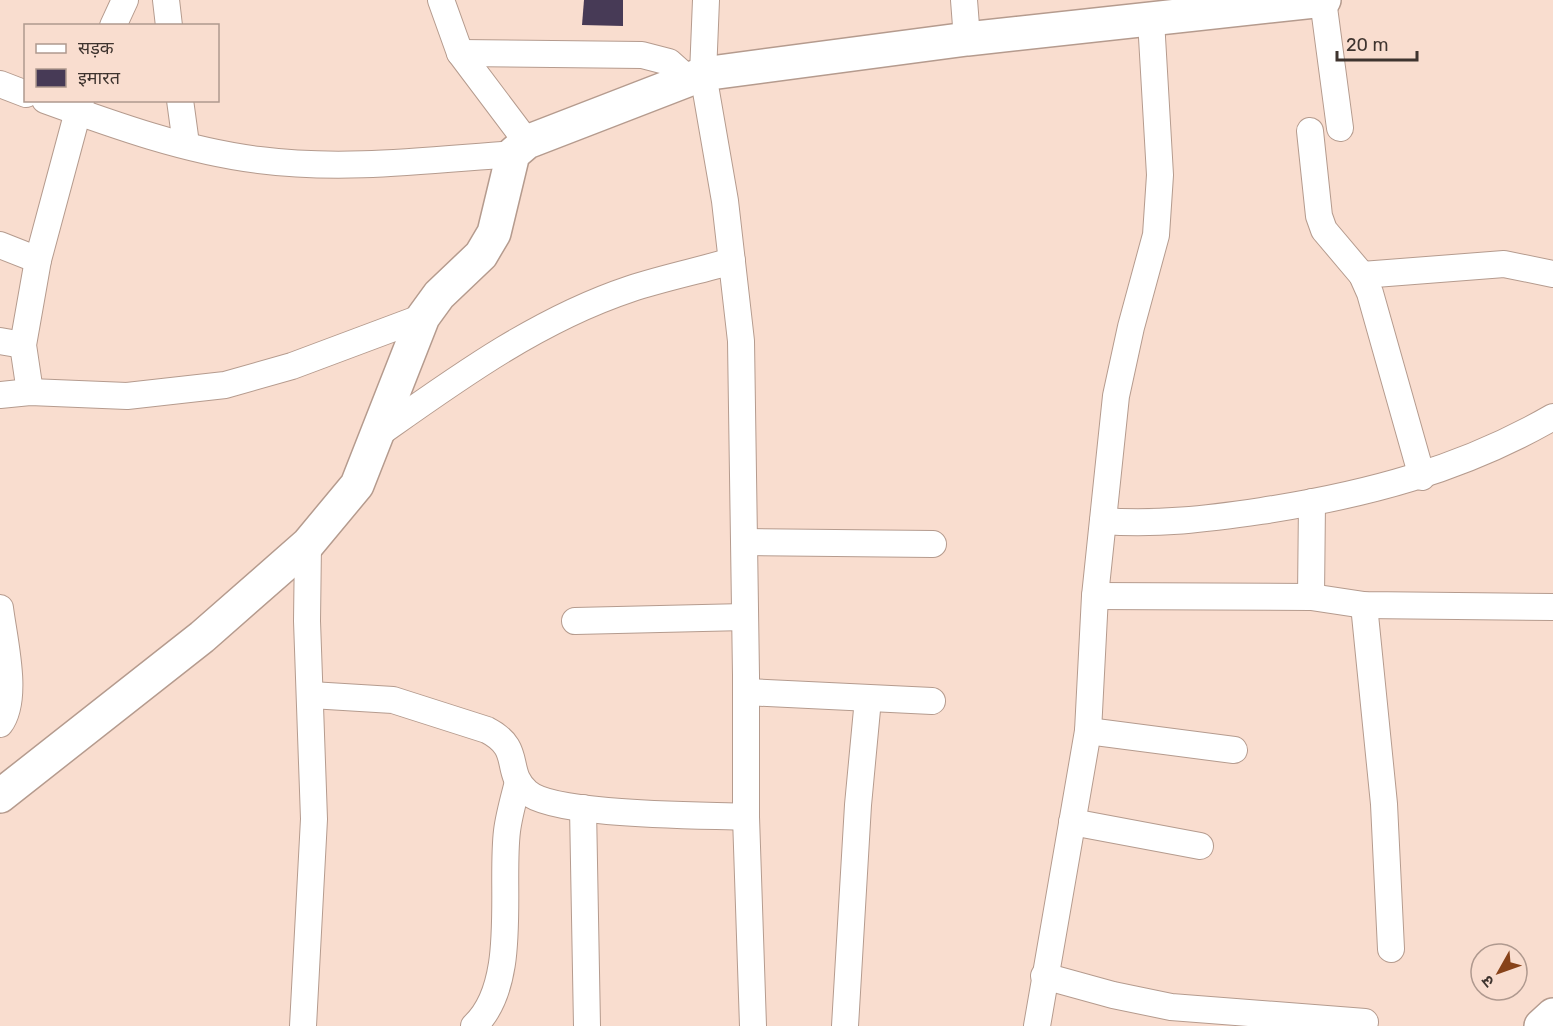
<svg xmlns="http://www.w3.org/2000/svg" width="1553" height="1026" viewBox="0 0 1553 1026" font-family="Rubik,'Noto Sans Devanagari',sans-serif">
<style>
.building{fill:#473a56}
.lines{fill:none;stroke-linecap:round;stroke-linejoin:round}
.street-casing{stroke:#b59b8e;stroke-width:28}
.secondary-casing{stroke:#b59b8e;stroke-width:36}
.street{stroke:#fff;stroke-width:26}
.secondary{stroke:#fff;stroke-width:33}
</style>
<rect width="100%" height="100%" fill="#f9ddcf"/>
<polygon class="building" points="584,0 623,0 623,26 582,25"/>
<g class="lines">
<g class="street-casing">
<g id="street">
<polyline points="166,0 169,26"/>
<polyline points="441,0 460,53 527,142"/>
<polyline points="706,0 703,74 725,201 741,341 746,675 746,817 753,1026"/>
<polyline points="964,0 967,39"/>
<polyline points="1323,0 1340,128"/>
<polyline points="113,26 125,0"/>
<polyline points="460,53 642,55 669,62 688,79"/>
<polyline points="0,84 26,94"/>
<path d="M45 100C114 125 186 151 259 160 344 171 429 160 513 154"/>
<polyline points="180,100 186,144"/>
<polyline points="1310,131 1319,216 1324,230 1362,275 1370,293 1422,477"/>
<polyline points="0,245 38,260"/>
<polyline points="1362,275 1504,264 1553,274"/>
<polyline points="0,341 23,345"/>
<polyline points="30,392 23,345 38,260 81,100"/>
<polyline points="0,395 30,392 127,396 225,385 292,366 423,317"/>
<path d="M377 435C456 379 537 320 630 289 663 278 698 271 732 261"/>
<path d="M1103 521C1157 525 1207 519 1261 511 1365 495 1461 470 1553 417"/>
<polyline points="745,542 933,544"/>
<polyline points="1095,596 1311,597 1364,605 1553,607"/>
<polyline points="1311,597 1312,502"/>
<polyline points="1364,605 1384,804 1391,949"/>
<path d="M0 608C4 640 19 699 0 724"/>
<polyline points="575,621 745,617"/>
<polyline points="746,692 932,701"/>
<path d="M311 695 393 700 487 730C524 749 503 771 527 792 553 816 704 815 746 817"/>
<polyline points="1088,731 1234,750"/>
<polyline points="583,808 587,1026"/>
<polyline points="1072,822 1200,846"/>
<polyline points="1044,976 1113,995 1171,1007 1365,1022"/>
<polyline points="303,1026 314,819 307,621 308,544"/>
<path d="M474 1026C519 984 500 888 507 831 509 815 514 798 518 782"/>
<polyline points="845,1026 858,805 868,699"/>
<polyline points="1037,1026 1088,731 1095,596 1116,396 1131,327 1156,235 1160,175 1151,20"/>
</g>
</g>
<g class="secondary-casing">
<g id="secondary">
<polyline points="0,796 202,637 308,544 357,485 423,317 439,295 481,255 494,233 513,154 527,142 703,74 967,39 1324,0"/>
<polyline points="1541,1026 1553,1015"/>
</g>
</g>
<use href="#street" class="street"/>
<use href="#secondary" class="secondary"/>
</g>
<rect x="24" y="24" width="195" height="78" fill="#f9ddcf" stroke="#af998f" stroke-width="1.5"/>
<rect x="36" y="44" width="30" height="9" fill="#ffffff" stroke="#af998f" stroke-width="1.5"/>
<text x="78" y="54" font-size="18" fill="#3f342f">सड़क</text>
<rect x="36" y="69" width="30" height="18" fill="#473a56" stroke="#af998f" stroke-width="1.5"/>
<text x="78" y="84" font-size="18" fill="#3f342f">इमारत</text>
<g transform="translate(1499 972) rotate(230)"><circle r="28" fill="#f9ddcf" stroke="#af998f" stroke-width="1.5"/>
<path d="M0-4.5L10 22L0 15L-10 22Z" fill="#874219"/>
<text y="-9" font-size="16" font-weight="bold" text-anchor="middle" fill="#3f342f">उ</text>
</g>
<path d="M1337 51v9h80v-9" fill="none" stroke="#3f342f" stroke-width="3"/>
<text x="1346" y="51" font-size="18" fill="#3f342f" stroke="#f9ddcf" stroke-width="4.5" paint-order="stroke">20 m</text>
</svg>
